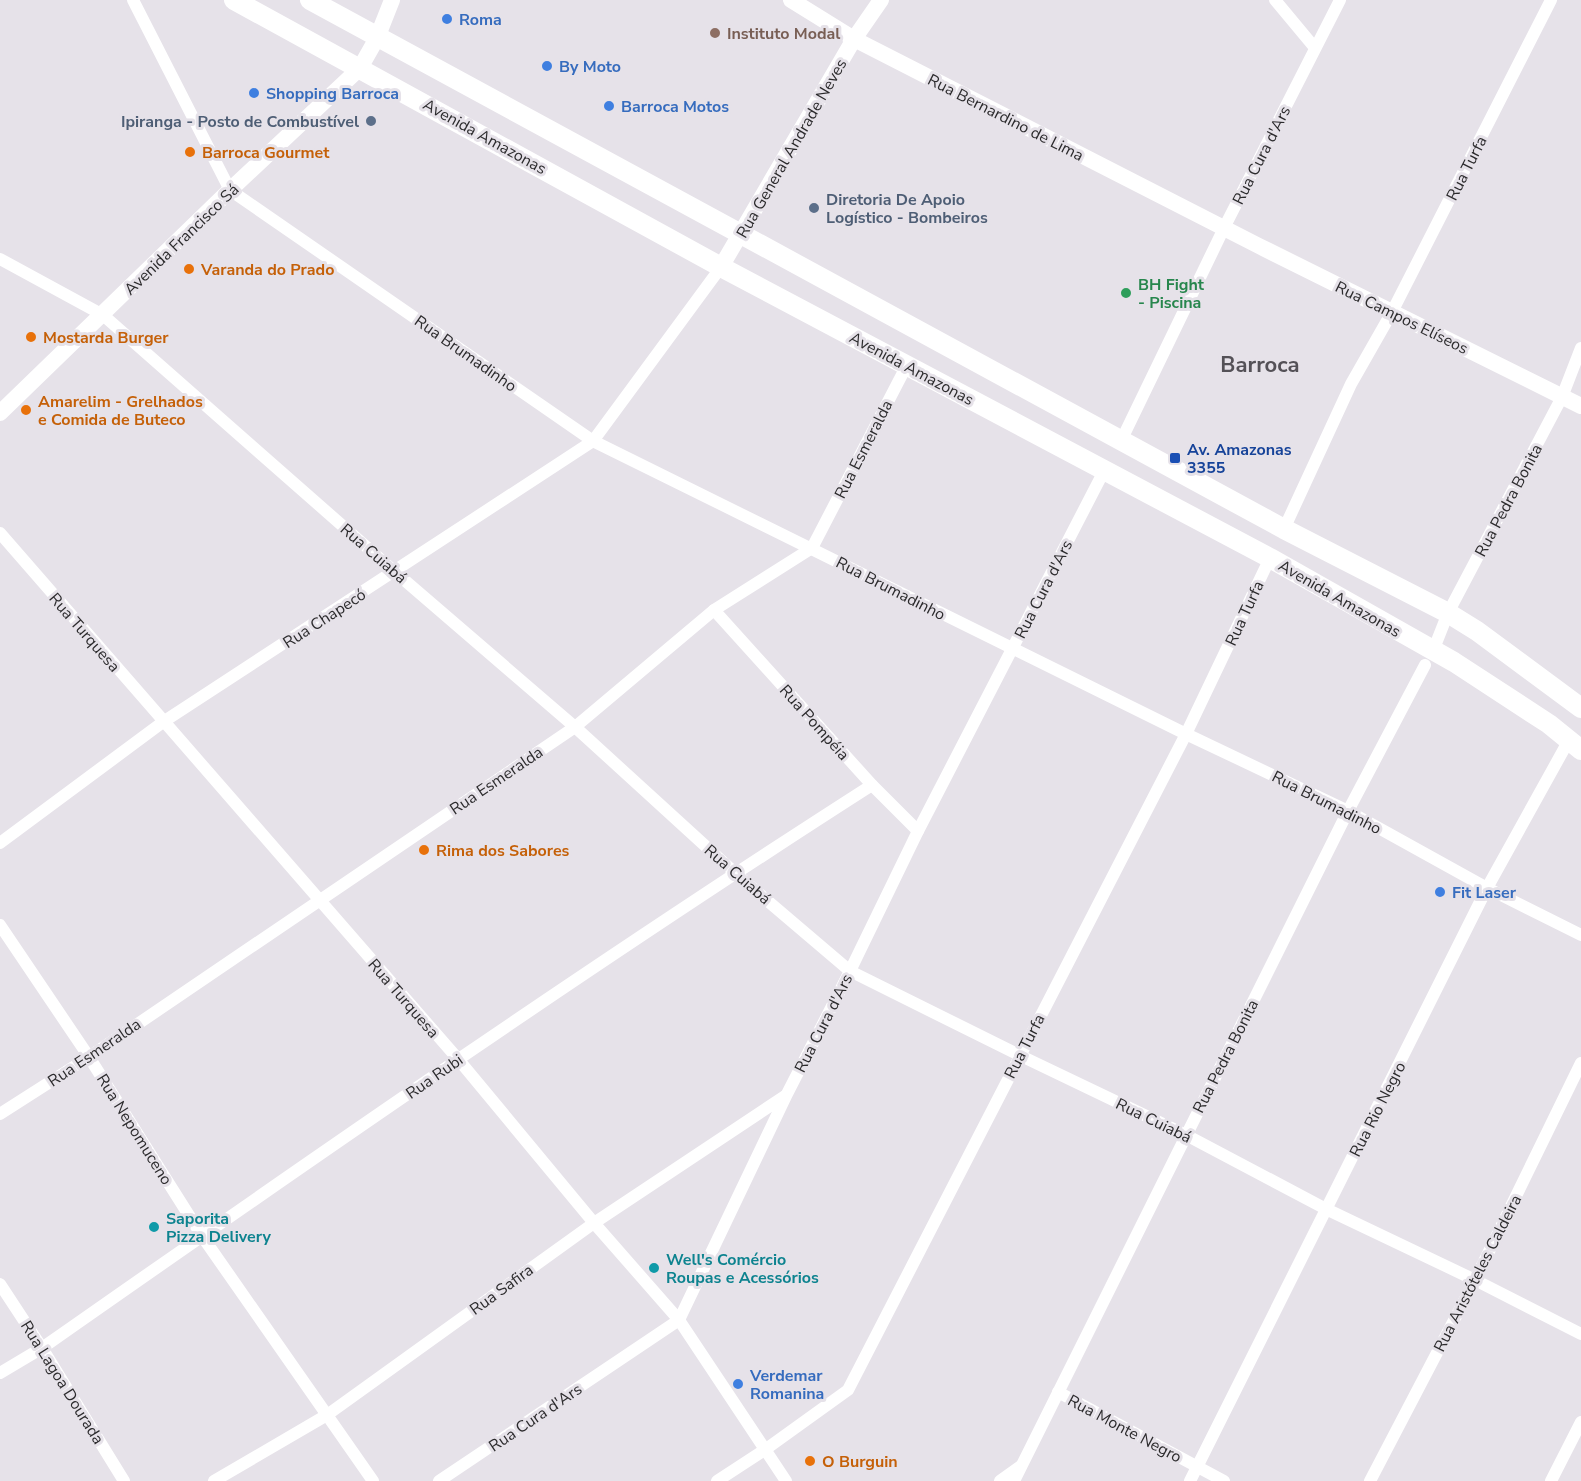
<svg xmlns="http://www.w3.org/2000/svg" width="1581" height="1481" viewBox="0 0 1581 1481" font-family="'Nunito Sans',sans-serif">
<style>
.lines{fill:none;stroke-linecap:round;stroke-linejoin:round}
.street{stroke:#fff;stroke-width:12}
.secondary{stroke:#fff;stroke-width:16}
.primary{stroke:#fff;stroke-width:20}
.shop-dot{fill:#3f7fe0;stroke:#e6e2e9;stroke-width:2}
.education-dot{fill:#8d6e63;stroke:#e6e2e9;stroke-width:2}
.service-dot{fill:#5c6f8a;stroke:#e6e2e9;stroke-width:2}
.food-dot{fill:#e8710a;stroke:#e6e2e9;stroke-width:2}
.leisure-dot{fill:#2e9e5b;stroke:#e6e2e9;stroke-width:2}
.transit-dot{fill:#1a4fb4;stroke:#e6e2e9;stroke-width:2}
.culture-dot{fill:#0f9aa8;stroke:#e6e2e9;stroke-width:2}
.labels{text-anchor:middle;stroke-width:6;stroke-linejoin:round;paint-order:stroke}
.shop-label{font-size:16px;font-weight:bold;fill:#366cbe;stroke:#e6e2e9;text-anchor:start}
.education-label{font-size:16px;font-weight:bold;fill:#785e54;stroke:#e6e2e9;text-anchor:start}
.street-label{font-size:16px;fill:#2c2b2d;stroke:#e6e2e9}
.service-label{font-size:16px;font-weight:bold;fill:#4e5e75;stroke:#e6e2e9;text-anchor:end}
.food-label{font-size:16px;font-weight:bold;fill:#c56008;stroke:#e6e2e9;text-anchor:start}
.leisure-label{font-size:16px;font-weight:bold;fill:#27864d;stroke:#e6e2e9;text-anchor:start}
.transit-label{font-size:16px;font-weight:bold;fill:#164399;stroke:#e6e2e9;text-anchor:start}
.culture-label{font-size:16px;font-weight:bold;fill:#0d838f;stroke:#e6e2e9;text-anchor:start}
.district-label{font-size:22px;font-weight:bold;fill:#545157;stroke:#e6e2e9}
</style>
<rect width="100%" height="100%" fill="#e6e2e9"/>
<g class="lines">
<g class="street">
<polyline points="133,0 230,190 593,441 1186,734 1348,811 1487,888 1581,935"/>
<polyline points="1275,0 1315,48"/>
<polyline points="0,259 103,315 120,330 395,572 575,727 735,873 850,971 1019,1055 1186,1135 1326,1209 1475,1280 1581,1334"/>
<polyline points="1121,441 1224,228 1340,0"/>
<polyline points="1284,529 1351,384 1392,312 1551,0"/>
<polyline points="0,533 458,1059 594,1223 679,1320 786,1481"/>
<polyline points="714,610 872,785 918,831"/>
<polyline points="1433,651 1448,613 1562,397 1581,348"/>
<polyline points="0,843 163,722 593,441 721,267"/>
<polyline points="0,925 89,1057 202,1236 373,1481"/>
<polyline points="0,1114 89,1057 575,727 714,610 812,548 907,365"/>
<polyline points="0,1284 42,1348 124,1481"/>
<path d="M0 1373 42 1348C316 1156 591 965 872 785"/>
<polyline points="1058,1392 1224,1481"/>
<polyline points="214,1481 327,1415 594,1223 785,1096"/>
<polyline points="439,1481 679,1320 787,1094 850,971 918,831 1104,471"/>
<polyline points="717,1481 766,1449 848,1390 1186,734 1270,558"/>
<polyline points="1000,1481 1021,1466"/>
<polyline points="1014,1481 1348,811 1425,665"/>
<polyline points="1190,1481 1487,888 1569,740"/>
<polyline points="1370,1481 1475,1280 1581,1063"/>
<polyline points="1551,1481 1581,1422"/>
</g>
<g class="secondary">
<polyline points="791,0 854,39 1259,246 1581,406"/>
<polyline points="721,267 854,39 881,0"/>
<polyline points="0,413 230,190 360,68 377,38 392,0"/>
</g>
<g class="primary">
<polyline points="234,0 721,267 1270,558 1454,662 1549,724 1581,750"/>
<polyline points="310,0 1284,529 1448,613 1477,631 1581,708"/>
</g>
</g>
<g class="shop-dot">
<circle cx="447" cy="19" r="6"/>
<circle cx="547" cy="66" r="6"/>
<circle cx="254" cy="93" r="6"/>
<circle cx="609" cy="106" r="6"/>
<circle cx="1440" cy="892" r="6"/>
<circle cx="738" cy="1384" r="6"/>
</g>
<circle class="education-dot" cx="715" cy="33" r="6"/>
<g class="service-dot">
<circle cx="371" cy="121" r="6"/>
<circle cx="814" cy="208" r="6"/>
</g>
<g class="food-dot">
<circle cx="190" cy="152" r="6"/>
<circle cx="189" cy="269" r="6"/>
<circle cx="31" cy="337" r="6"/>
<circle cx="26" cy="410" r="6"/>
<circle cx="424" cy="850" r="6"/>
<circle cx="810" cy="1461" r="6"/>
</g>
<circle class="leisure-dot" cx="1126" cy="293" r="6"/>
<rect class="transit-dot" x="1169" y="452" width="12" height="12" rx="3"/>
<g class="culture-dot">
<circle cx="154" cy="1227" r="6"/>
<circle cx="654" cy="1268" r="6"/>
</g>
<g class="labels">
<g class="shop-label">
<text x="459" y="25">Roma</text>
<text x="559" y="72">By Moto</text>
<text x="266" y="99">Shopping Barroca</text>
<text x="621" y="112">Barroca Motos</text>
<text x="1452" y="898">Fit Laser</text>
<text x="750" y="1381">Verdemar<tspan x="750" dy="18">Romanina</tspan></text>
</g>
<g class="education-label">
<text x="727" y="39">Instituto Modal</text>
</g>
<g class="street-label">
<text transform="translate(1006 117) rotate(27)" y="6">Rua Bernardino de Lima</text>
<text transform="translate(485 136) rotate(29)" y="6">Avenida Amazonas</text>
<text transform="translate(791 148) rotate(-60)" y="6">Rua General Andrade Neves</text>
<text transform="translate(1261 155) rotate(-63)" y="6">Rua Cura d'Ars</text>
<text transform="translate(1466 168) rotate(-63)" y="6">Rua Turfa</text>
<text transform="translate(181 239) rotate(-44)" y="6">Avenida Francisco Sá</text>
<text transform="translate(1402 317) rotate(26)" y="6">Rua Campos Elíseos</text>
<text transform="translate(466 353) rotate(35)" y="6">Rua Brumadinho</text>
<text transform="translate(912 368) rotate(28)" y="6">Avenida Amazonas</text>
<text transform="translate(863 449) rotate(-63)" y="6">Rua Esmeralda</text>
<text transform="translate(1508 500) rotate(-62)" y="6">Rua Pedra Bonita</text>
<text transform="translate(374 553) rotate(41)" y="6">Rua Cuiabá</text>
<text transform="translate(891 588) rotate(27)" y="6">Rua Brumadinho</text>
<text transform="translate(1043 589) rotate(-63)" y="6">Rua Cura d'Ars</text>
<text transform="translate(1340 598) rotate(30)" y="6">Avenida Amazonas</text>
<text transform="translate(1244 613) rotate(-65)" y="6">Rua Turfa</text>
<text transform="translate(324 618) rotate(-33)" y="6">Rua Chapecó</text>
<text transform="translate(85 632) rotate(49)" y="6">Rua Turquesa</text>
<text transform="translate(815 722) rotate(48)" y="6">Rua Pompéia</text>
<text transform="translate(496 780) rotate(-34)" y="6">Rua Esmeralda</text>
<text transform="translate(1327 802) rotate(27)" y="6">Rua Brumadinho</text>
<text transform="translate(738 874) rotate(41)" y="6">Rua Cuiabá</text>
<text transform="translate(404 998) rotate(49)" y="6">Rua Turquesa</text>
<text transform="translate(823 1023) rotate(-63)" y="6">Rua Cura d'Ars</text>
<text transform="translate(1024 1046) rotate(-63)" y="6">Rua Turfa</text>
<text transform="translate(94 1052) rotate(-34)" y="6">Rua Esmeralda</text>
<text transform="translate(1225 1056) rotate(-63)" y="6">Rua Pedra Bonita</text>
<text transform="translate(434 1076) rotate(-35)" y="6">Rua Rubi</text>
<text transform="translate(1377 1109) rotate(-63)" y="6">Rua Rio Negro</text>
<text transform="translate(1154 1120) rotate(26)" y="6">Rua Cuiabá</text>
<text transform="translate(135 1129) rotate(58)" y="6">Rua Nepomuceno</text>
<text transform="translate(1477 1273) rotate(-63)" y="6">Rua Aristóteles Caldeira</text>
<text transform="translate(501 1289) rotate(-36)" y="6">Rua Safira</text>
<text transform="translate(63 1382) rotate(58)" y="6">Rua Lagoa Dourada</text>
<text transform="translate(535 1417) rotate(-34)" y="6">Rua Cura d'Ars</text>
<text transform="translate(1125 1428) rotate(28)" y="6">Rua Monte Negro</text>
</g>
<g class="service-label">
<text x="359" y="127">Ipiranga - Posto de Combustível</text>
<text x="826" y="205" text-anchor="start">Diretoria De Apoio<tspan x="826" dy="18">Logístico - Bombeiros</tspan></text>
</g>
<g class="food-label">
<text x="202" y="158">Barroca Gourmet</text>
<text x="201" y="275">Varanda do Prado</text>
<text x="43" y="343">Mostarda Burger</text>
<text x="38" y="407">Amarelim - Grelhados<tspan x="38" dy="18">e Comida de Buteco</tspan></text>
<text x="436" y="856">Rima dos Sabores</text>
<text x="822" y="1467">O Burguin</text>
</g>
<g class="leisure-label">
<text x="1138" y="290">BH Fight<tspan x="1138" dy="18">- Piscina</tspan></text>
</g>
<g class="transit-label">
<text x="1187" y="455">Av. Amazonas<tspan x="1187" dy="18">3355</tspan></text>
</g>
<g class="culture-label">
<text x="166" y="1224">Saporita<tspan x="166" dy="18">Pizza Delivery</tspan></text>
<text x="666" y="1265">Well's Comércio<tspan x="666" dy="18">Roupas e Acessórios</tspan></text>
</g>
<g class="district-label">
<text x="1260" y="372">Barroca</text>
</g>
</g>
</svg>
